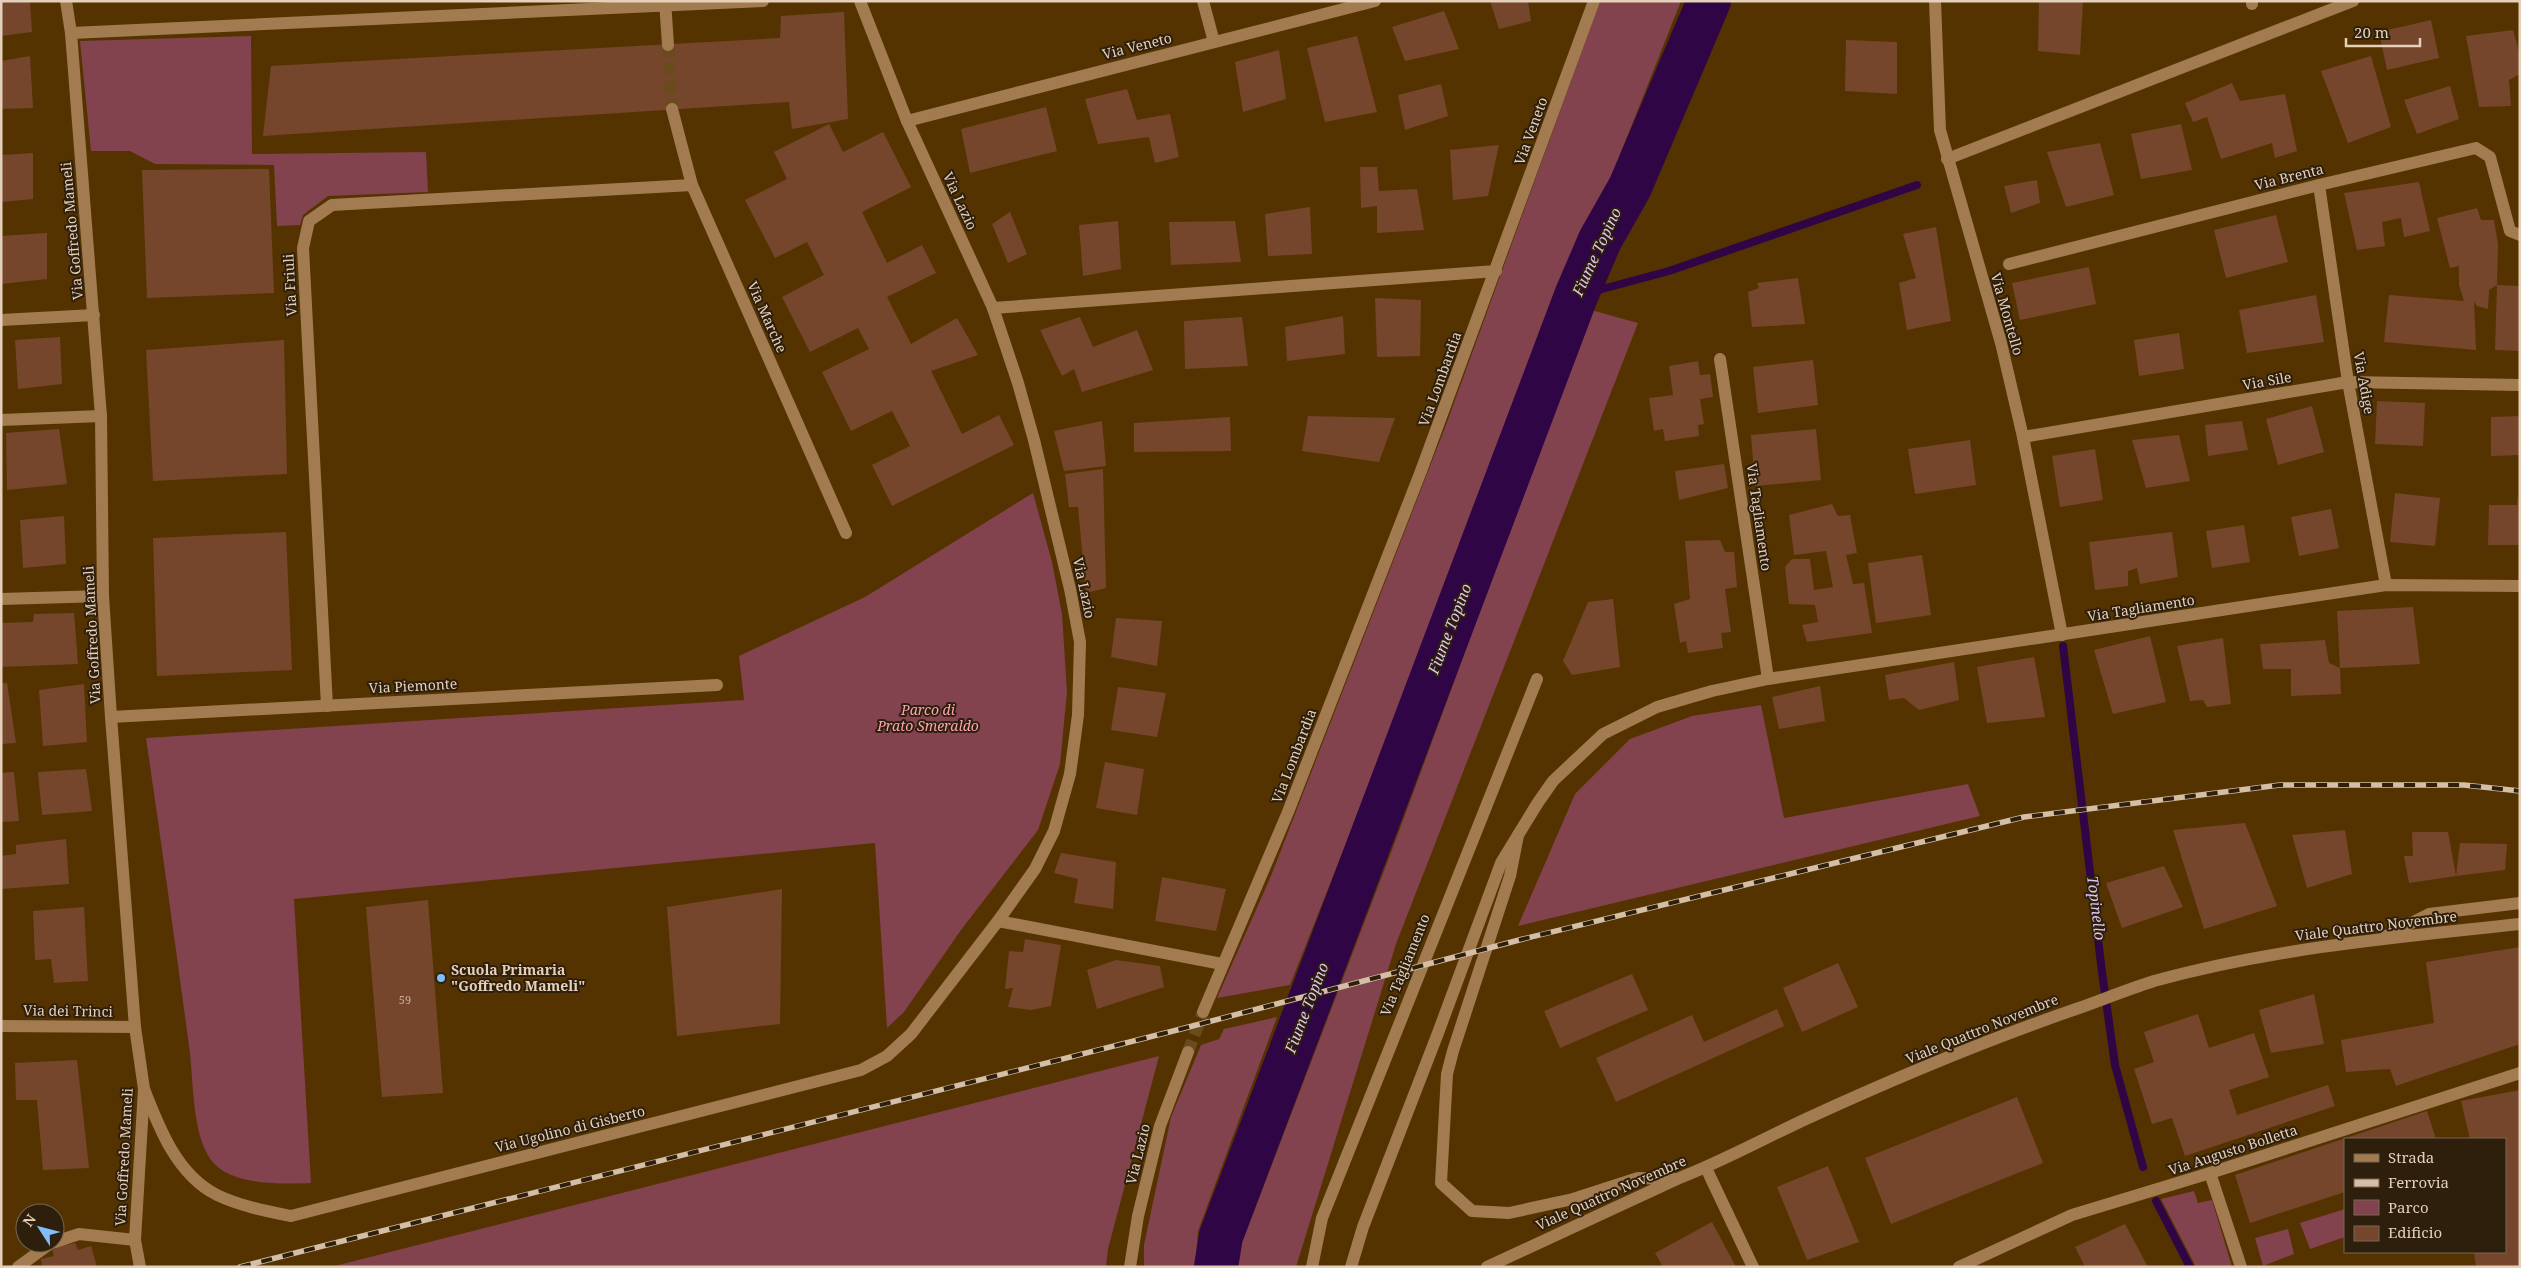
<svg xmlns="http://www.w3.org/2000/svg" width="2521" height="1268" viewBox="0 0 2521 1268" font-family="'Noto Serif',serif">
<style>
.green{fill:#82424e}
.lines{fill:none;stroke-linecap:round;stroke-linejoin:round}
.stream{stroke:#2f0545;stroke-width:8}
.river{stroke:#2f0545;stroke-width:44}
.building{fill:#75462b}
.minor-tunnel{stroke:#6a4b1d;stroke-width:12;stroke-dasharray:12 6;stroke-linecap:butt}
.pedestrian{stroke:#a27c50;stroke-width:12}
.minor{stroke:#a27c50;stroke-width:12}
.tertiary{stroke:#a27c50;stroke-width:12}
.secondary{stroke:#a27c50;stroke-width:12}
.rail-casing{stroke:#d4bea5;stroke-width:5.5}
.rail{stroke:#2e1f0d;stroke-width:4;stroke-dasharray:11;stroke-linecap:butt}
.poi-dot{fill:#80bdfa;stroke:#2e1f0d;stroke-width:2}
.labels{text-anchor:middle;stroke-width:4;stroke-linejoin:round;paint-order:stroke}
.number-label{font-size:11px;fill:#c9ae96}
.street-label{font-size:14px;fill:#e5d0ba;stroke:#2e1f0d}
.park-label{font-size:14px;font-style:italic;fill:#f8a4b1;stroke:#2e1f0d}
.poi-label{font-size:14px;font-weight:bold;fill:#e5d0ba;stroke:#2e1f0d;text-anchor:start}
.water-label{font-size:15px;font-style:italic;fill:#dec5f2;stroke:#2e1f0d}
</style>
<rect width="100%" height="100%" fill="#543301"/>
<g class="green">
<polygon points="1600,1 1681,1 1612,175 1502,431 1409,684 1290,985 1217,998 1271,876 1446,425"/>
<polygon points="251,36 252,154 426,152 428,192 328,196 303,215 300,225 277,226 274,165 155,164 130,151 91,151 80,41"/>
<polygon points="1591,310 1638,323 1396,944 1296,1267 1236,1267 1237,1256 1395,842"/>
<path d="M1033 493 1052 562 1062 614 1067 692 1060 764 1038 830 961 930 904 1012 887 1028 875 843 294 899 311 1183C282 1184 230 1186 211 1160 191 1132 194 1079 189 1046 175 943 161 840 146 738L744 700 739 656 865 597Z"/>
<polygon points="1761,705 1784,818 1968,784 1980,816 1518,926 1575,794 1630,739 1692,716"/>
<polygon points="1277,1017 1198,1231 1195,1267 1144,1267 1144,1245 1171,1117 1201,1045 1219,1039 1224,1029"/>
<polygon points="1159,1056 1108,1249 1106,1267 331,1267"/>
<polygon points="2194,1191 2198,1203 2212,1200 2232,1267 2196,1267 2161,1199"/>
<polygon points="2345,1209 2345,1237 2310,1249 2300,1223"/>
<polygon points="2288,1229 2294,1254 2263,1266 2255,1238"/>
</g>
<g class="lines">
<g class="stream">
<polyline points="1576,296 1669,271 1917,185"/>
<polyline points="2063,646 2102,972 2115,1065 2143,1167"/>
<polyline points="2156,1201 2190,1267"/>
</g>
<polyline class="river" points="1216,1267 1221,1236 1576,296 1600,240 1630,187 1709,1"/>
</g>
<g class="building">
<polygon points="1,1 30,1 32,32 1,36"/>
<polygon points="1490,1 1528,1 1531,21 1499,29"/>
<polygon points="2039,1 2083,1 2080,55 2038,51"/>
<polygon points="1444,11 1459,49 1405,61 1392,27"/>
<polygon points="844,12 848,119 792,129 789,102 263,136 271,66 780,38 781,16"/>
<polygon points="2431,20 2439,58 2387,70 2379,32"/>
<polygon points="2513,30 2520,55 2520,74 2509,80 2511,106 2479,107 2466,36"/>
<polygon points="1357,36 1377,112 1325,122 1307,48"/>
<polygon points="1846,40 1897,42 1897,94 1845,91"/>
<polygon points="1279,50 1286,99 1243,112 1235,62"/>
<polygon points="30,56 33,108 1,109 1,61"/>
<polygon points="2371,56 2391,127 2348,143 2321,71"/>
<polygon points="2232,83 2240,101 2285,94 2297,151 2275,158 2272,143 2221,159 2207,117 2193,122 2185,103"/>
<polygon points="1441,84 1448,116 1405,130 1398,95"/>
<polygon points="2450,86 2459,119 2417,134 2404,100"/>
<polygon points="1127,89 1137,120 1170,114 1179,157 1155,163 1149,137 1098,144 1085,99"/>
<polygon points="1046,107 1057,151 970,173 961,129"/>
<polygon points="829,124 843,152 883,132 911,187 862,212 887,263 922,245 936,273 887,297 911,344 957,318 978,355 931,371 962,434 999,415 1014,445 892,506 872,465 910,446 892,411 851,431 822,372 869,349 858,328 810,352 782,297 824,275 807,242 775,258 745,200 787,179 774,152"/>
<polygon points="2181,124 2192,170 2141,179 2131,134"/>
<polygon points="2100,143 2114,195 2066,207 2047,152"/>
<polygon points="1499,145 1488,196 1453,200 1450,150"/>
<polygon points="33,153 33,199 1,202 1,155"/>
<polygon points="1360,167 1377,167 1379,191 1417,189 1424,230 1377,233 1377,206 1361,208"/>
<polygon points="269,169 274,293 147,298 142,170"/>
<polygon points="2037,180 2040,203 2011,213 2004,186"/>
<polygon points="2419,182 2430,231 2404,237 2401,218 2382,222 2385,246 2357,250 2344,193"/>
<polygon points="1310,207 1312,254 1268,256 1265,214"/>
<polygon points="2477,208 2481,220 2494,220 2498,244 2497,285 2489,290 2488,309 2477,306 2474,302 2476,350 2384,342 2389,295 2464,301 2459,285 2459,266 2450,268 2437,218"/>
<polygon points="1010,212 1027,254 1008,263 992,224"/>
<polygon points="2276,215 2288,262 2226,278 2214,230"/>
<polygon points="1118,221 1121,269 1083,276 1079,225"/>
<polygon points="1235,221 1241,262 1171,265 1169,222"/>
<polygon points="1936,227 1951,321 1907,330 1899,283 1916,278 1903,234"/>
<polygon points="47,233 47,279 1,284 1,236"/>
<polygon points="2089,267 2096,304 2020,320 2012,283"/>
<polygon points="1798,278 1805,324 1752,327 1748,292 1759,288 1757,283"/>
<polygon points="2497,285 2520,286 2520,351 2495,350"/>
<polygon points="2316,295 2324,342 2247,353 2239,310"/>
<polygon points="1375,298 1421,300 1420,356 1377,357"/>
<polygon points="1343,316 1345,354 1287,361 1285,327"/>
<polygon points="1080,317 1093,347 1137,330 1153,370 1082,392 1074,369 1062,376 1040,330"/>
<polygon points="1242,317 1248,366 1185,369 1184,321"/>
<polygon points="2179,333 2184,369 2139,376 2134,340"/>
<polygon points="60,337 62,384 18,389 15,340"/>
<polygon points="284,340 287,474 153,481 146,350"/>
<polygon points="1813,360 1818,405 1758,413 1753,367"/>
<polygon points="1698,361 1700,375 1710,374 1713,397 1700,399 1704,424 1698,425 1699,436 1665,441 1663,429 1654,431 1649,398 1673,395 1669,366"/>
<polygon points="2377,401 2425,403 2423,446 2375,444"/>
<polygon points="2312,406 2324,452 2278,465 2266,419"/>
<polygon points="1308,416 1395,418 1379,462 1302,451"/>
<polygon points="2520,416 2520,455 2491,456 2491,417"/>
<polygon points="1230,417 1231,451 1134,452 1134,423"/>
<polygon points="1102,421 1106,466 1064,471 1054,431"/>
<polygon points="2242,421 2248,450 2208,456 2205,425"/>
<polygon points="59,429 67,484 7,490 6,433"/>
<polygon points="1816,429 1821,480 1755,486 1751,435"/>
<polygon points="2179,435 2190,481 2146,488 2132,440"/>
<polygon points="1970,440 1976,485 1915,494 1908,449"/>
<polygon points="2095,449 2103,500 2060,507 2052,456"/>
<polygon points="1724,464 1728,488 1679,500 1675,471"/>
<polygon points="1103,469 1106,588 1086,593 1078,507 1069,507 1065,474"/>
<polygon points="2395,493 2440,498 2435,546 2390,542"/>
<polygon points="2518,493 2520,545 2488,545 2489,505 2517,505"/>
<polygon points="1832,504 1838,516 1850,515 1857,553 1846,555 1853,584 1864,583 1872,633 1807,642 1802,625 1818,622 1815,605 1789,604 1785,567 1792,559 1810,559 1814,590 1833,587 1826,551 1794,555 1789,515"/>
<polygon points="2331,509 2339,548 2299,556 2291,517"/>
<polygon points="64,516 66,564 23,568 20,520"/>
<polygon points="2244,525 2250,562 2212,568 2206,531"/>
<polygon points="286,532 292,670 157,676 153,538"/>
<polygon points="2172,532 2178,577 2140,584 2137,568 2128,571 2128,586 2095,590 2089,542"/>
<polygon points="1720,540 1725,552 1734,552 1737,587 1725,589 1731,632 1721,633 1723,648 1688,653 1686,641 1680,643 1674,604 1690,599 1685,541"/>
<polygon points="1922,555 1931,615 1876,623 1868,563"/>
<polygon points="1613,599 1620,667 1572,675 1563,661 1588,602"/>
<polygon points="2413,607 2420,664 2340,668 2337,611"/>
<polygon points="74,613 78,664 1,667 1,623 33,622 34,614"/>
<polygon points="1116,618 1162,621 1157,666 1111,657"/>
<polygon points="2150,636 2166,702 2113,714 2094,650"/>
<polygon points="2223,638 2231,704 2207,707 2203,700 2190,701 2177,646"/>
<polygon points="2325,640 2329,663 2340,668 2341,694 2291,696 2291,669 2263,669 2260,644"/>
<polygon points="2034,657 2045,717 1987,723 1977,667"/>
<polygon points="1954,662 1959,700 1919,710 1904,698 1889,700 1885,675"/>
<polygon points="1,683 7,683 16,743 1,744"/>
<polygon points="84,684 87,742 43,746 39,690"/>
<polygon points="1820,686 1825,721 1779,729 1772,697"/>
<polygon points="1118,687 1166,693 1157,737 1111,730"/>
<polygon points="1105,762 1144,769 1137,815 1096,808"/>
<polygon points="86,769 92,811 42,815 38,772"/>
<polygon points="14,772 19,821 1,822 1,773"/>
<polygon points="2245,823 2277,906 2204,929 2173,830"/>
<polygon points="2345,830 2352,874 2307,888 2292,835"/>
<polygon points="2412,832 2448,832 2456,876 2409,883 2404,856 2413,856"/>
<polygon points="66,839 69,884 1,889 1,856 16,854 16,845"/>
<polygon points="2460,843 2507,844 2505,870 2456,876"/>
<polygon points="1061,853 1116,862 1113,909 1074,903 1078,879 1054,873"/>
<polygon points="2164,866 2183,907 2122,928 2106,883"/>
<polygon points="1162,877 1226,889 1216,931 1155,921"/>
<polygon points="782,889 780,1024 677,1036 667,907"/>
<polygon points="428,900 443,1093 382,1097 366,907"/>
<polygon points="84,907 88,981 54,983 51,959 35,960 33,911"/>
<polygon points="1025,939 1061,945 1051,1006 1031,1010 1008,1007 1013,988 1005,989 1009,951 1023,952"/>
<polygon points="2520,947 2520,1044 2396,1086 2390,1069 2346,1072 2341,1040 2434,1023 2426,962"/>
<polygon points="1116,960 1160,966 1164,987 1097,1009 1087,970"/>
<polygon points="1838,963 1858,1007 1802,1032 1783,988"/>
<polygon points="1632,974 1648,1010 1560,1048 1544,1011"/>
<polygon points="2314,994 2324,1044 2271,1053 2259,1010"/>
<polygon points="1777,1009 1784,1026 1616,1102 1596,1058 1692,1015 1704,1042"/>
<polygon points="2198,1014 2209,1048 2254,1033 2269,1077 2229,1090 2237,1115 2328,1085 2335,1106 2185,1156 2172,1118 2152,1124 2134,1069 2154,1062 2144,1032"/>
<polygon points="77,1060 89,1168 43,1170 37,1100 16,1100 15,1063"/>
<polygon points="2520,1090 2520,1267 2476,1267 2474,1252 2505,1252 2505,1139 2470,1139 2461,1101"/>
<polygon points="2017,1097 2043,1163 1891,1224 1865,1158"/>
<polygon points="2427,1111 2436,1139 2345,1139 2345,1192 2250,1223 2235,1175"/>
<polygon points="1828,1166 1859,1242 1807,1260 1777,1187"/>
<polygon points="1712,1222 1736,1267 1663,1267 1655,1253"/>
<polygon points="2125,1224 2148,1267 2085,1267 2075,1247"/>
<polygon points="75,1243 78,1250 91,1246 97,1267 42,1267 41,1259 54,1256 52,1248"/>
</g>
<g class="lines">
<g class="minor-tunnel">
<polyline points="668,45 672,109"/>
<polyline points="1188,1052 1203,1012"/>
</g>
<polyline class="pedestrian" points="1947,159 2353,1"/>
<g class="minor">
<polyline points="665,1 668,45"/>
<polyline points="1203,1 1214,42"/>
<polyline points="1935,1 1940,130 2001,343 2023,437 2062,635"/>
<polyline points="2252,4 2252,1"/>
<polyline points="71,33 763,1"/>
<polyline points="672,109 692,185 846,533"/>
<polyline points="907,121 1375,1"/>
<polyline points="2319,185 2348,382 2386,585"/>
<polyline points="2009,264 2319,185 2476,148 2490,157 2510,231 2520,235"/>
<polyline points="993,308 1496,271"/>
<polyline points="1,320 94,315"/>
<polyline points="1720,359 1768,679"/>
<polyline points="1,420 101,416"/>
<polyline points="2023,437 2348,382 2520,385"/>
<polyline points="1,599 103,596"/>
<polyline points="327,706 303,248 309,221 332,205 692,185"/>
<polyline points="111,717 717,685"/>
<polyline points="998,921 1222,964"/>
<polyline points="1203,1012 1288,812 1421,471 1594,1"/>
<polyline points="1,1026 135,1027"/>
<path d="M144 1089C159 1128 177 1175 217 1195 240 1206 266 1211 291 1216L861 1070 887 1056 911 1034 998 921 1035 869 1054 831 1070 774 1078 715 1080 642 1070 589 1034 440 1018 383 993 308 907 121 860 1"/>
<polyline points="1706,1168 1753,1267"/>
<polyline points="2210,1173 2241,1267"/>
<polyline points="55,1242 79,1234 135,1240"/>
<polyline points="18,1267 51,1243"/>
<polyline points="1130,1267 1138,1216 1160,1126 1188,1052"/>
<polyline points="1312,1267 1322,1218 1537,679"/>
</g>
<polyline class="tertiary" points="1518,835 1510,876 1453,1051 1447,1074 1441,1183 1472,1211 1509,1213 1573,1199 1638,1178 1677,1179"/>
<g class="secondary">
<polyline points="66,1 71,33 101,416 103,596 111,717 135,1027 144,1089 135,1240 140,1267"/>
<polyline points="2386,936 2429,914 2520,903"/>
<polyline points="1351,1267 1363,1227 1438,1033 1501,863 1537,804 1553,781 1603,734 1657,707 1712,691 1768,679 2386,585 2520,586"/>
<path d="M1487 1267 1677 1179C1721 1162 1763 1139 1806 1119 1895 1078 1986 1040 2079 1008 2104 999 2129 989 2154 981 2274 948 2397 937 2520 924"/>
<polyline points="1959,1267 2072,1215 2210,1173 2520,1073"/>
</g>
<g class="rail-casing">
<polyline id="rail" points="240,1267 1181,1029 1523,939 2024,817 2280,785 2464,785 2520,791"/>
</g>
<use href="#rail" class="rail"/>
</g>
<circle class="poi-dot" cx="441" cy="978" r="5"/>
<g class="labels">
<g class="number-label">
<text x="405" y="1004">59</text>
</g>
<g class="street-label">
<text transform="translate(1137 46) rotate(-14)" y="5">Via Veneto</text>
<text transform="translate(1531 131) rotate(-70)" y="5">Via Veneto</text>
<text transform="translate(2289 177) rotate(-14)" y="5">Via Brenta</text>
<text transform="translate(960 201) rotate(65)" y="5">Via Lazio</text>
<text transform="translate(72 231) rotate(-95)" y="5">Via Goffredo Mameli</text>
<text transform="translate(290 285) rotate(-93)" y="5">Via Friuli</text>
<text transform="translate(2007 314) rotate(74)" y="5">Via Montello</text>
<text transform="translate(767 317) rotate(66)" y="5">Via Marche</text>
<text transform="translate(1440 379) rotate(-70)" y="5">Via Lombardia</text>
<text transform="translate(2267 381) rotate(-10)" y="5">Via Sile</text>
<text transform="translate(2364 383) rotate(80)" y="5">Via Adige</text>
<text transform="translate(1759 517) rotate(82)" y="5">Via Tagliamento</text>
<text transform="translate(1084 588) rotate(78)" y="5">Via Lazio</text>
<text transform="translate(2141 608) rotate(-9)" y="5">Via Tagliamento</text>
<text transform="translate(92 635) rotate(-93)" y="5">Via Goffredo Mameli</text>
<text transform="translate(413 686) rotate(-3)" y="5">Via Piemonte</text>
<text transform="translate(1294 756) rotate(-69)" y="5">Via Lombardia</text>
<text transform="translate(2376 926) rotate(-7)" y="5">Viale Quattro Novembre</text>
<text transform="translate(1405 965) rotate(-68)" y="5">Via Tagliamento</text>
<text transform="translate(68 1011) rotate(1)" y="5">Via dei Trinci</text>
<text transform="translate(1982 1029) rotate(-22)" y="5">Viale Quattro Novembre</text>
<text transform="translate(570 1129) rotate(-14)" y="5">Via Ugolino di Gisberto</text>
<text transform="translate(2233 1150) rotate(-18)" y="5">Via Augusto Bolletta</text>
<text transform="translate(1138 1154) rotate(-76)" y="5">Via Lazio</text>
<text transform="translate(124 1157) rotate(-87)" y="5">Via Goffredo Mameli</text>
<text transform="translate(1611 1193) rotate(-24)" y="5">Viale Quattro Novembre</text>
</g>
<g class="park-label">
<text x="928" y="715">Parco di<tspan x="928" dy="16">Prato Smeraldo</tspan></text>
</g>
<g class="poi-label">
<text x="451" y="975">Scuola Primaria<tspan x="451" dy="16">"Goffredo Mameli"</tspan></text>
</g>
<g class="water-label">
<text transform="translate(1597 252) rotate(-65)" y="5">Fiume Topino</text>
<text transform="translate(1450 629) rotate(-69)" y="5">Fiume Topino</text>
<text transform="translate(2096 908) rotate(83)" y="5">Topinello</text>
<text transform="translate(1307 1008) rotate(-69)" y="5">Fiume Topino</text>
</g>
</g>
<rect width="2521" height="1268" fill="none" stroke="#e5d0ba" stroke-width="5"/>
<rect x="2344" y="1138" width="162" height="115" fill="#2e1f0d" stroke="#776652"/>
<rect x="2354" y="1154" width="25" height="8" fill="#a27c50" stroke="#776652"/>
<text x="2388" y="1163" font-size="15" fill="#e5d0ba">Strada</text>
<rect x="2354" y="1179" width="25" height="8" fill="#d4bea5" stroke="#776652"/>
<text x="2388" y="1188" font-size="15" fill="#e5d0ba">Ferrovia</text>
<rect x="2354" y="1200" width="25" height="15" fill="#82424e" stroke="#776652"/>
<text x="2388" y="1213" font-size="15" fill="#e5d0ba">Parco</text>
<rect x="2354" y="1226" width="25" height="15" fill="#75462b" stroke="#776652"/>
<text x="2388" y="1238" font-size="15" fill="#e5d0ba">Edificio</text>
<g transform="translate(40 1228) rotate(306)"><circle r="24" fill="#2e1f0d" stroke="#776652"/>
<path d="M0-4L9 19L0 12L-9 19Z" fill="#80bdfa"/>
<text y="-8" font-size="14" font-weight="bold" text-anchor="middle" fill="#e5d0ba">N</text>
</g>
<path d="M2346 38v8h74v-8" fill="none" stroke="#e5d0ba" stroke-width="2.5"/>
<text x="2354" y="38" font-size="15" fill="#e5d0ba" stroke="#2e1f0d" stroke-width="4" paint-order="stroke">20 m</text>
</svg>
